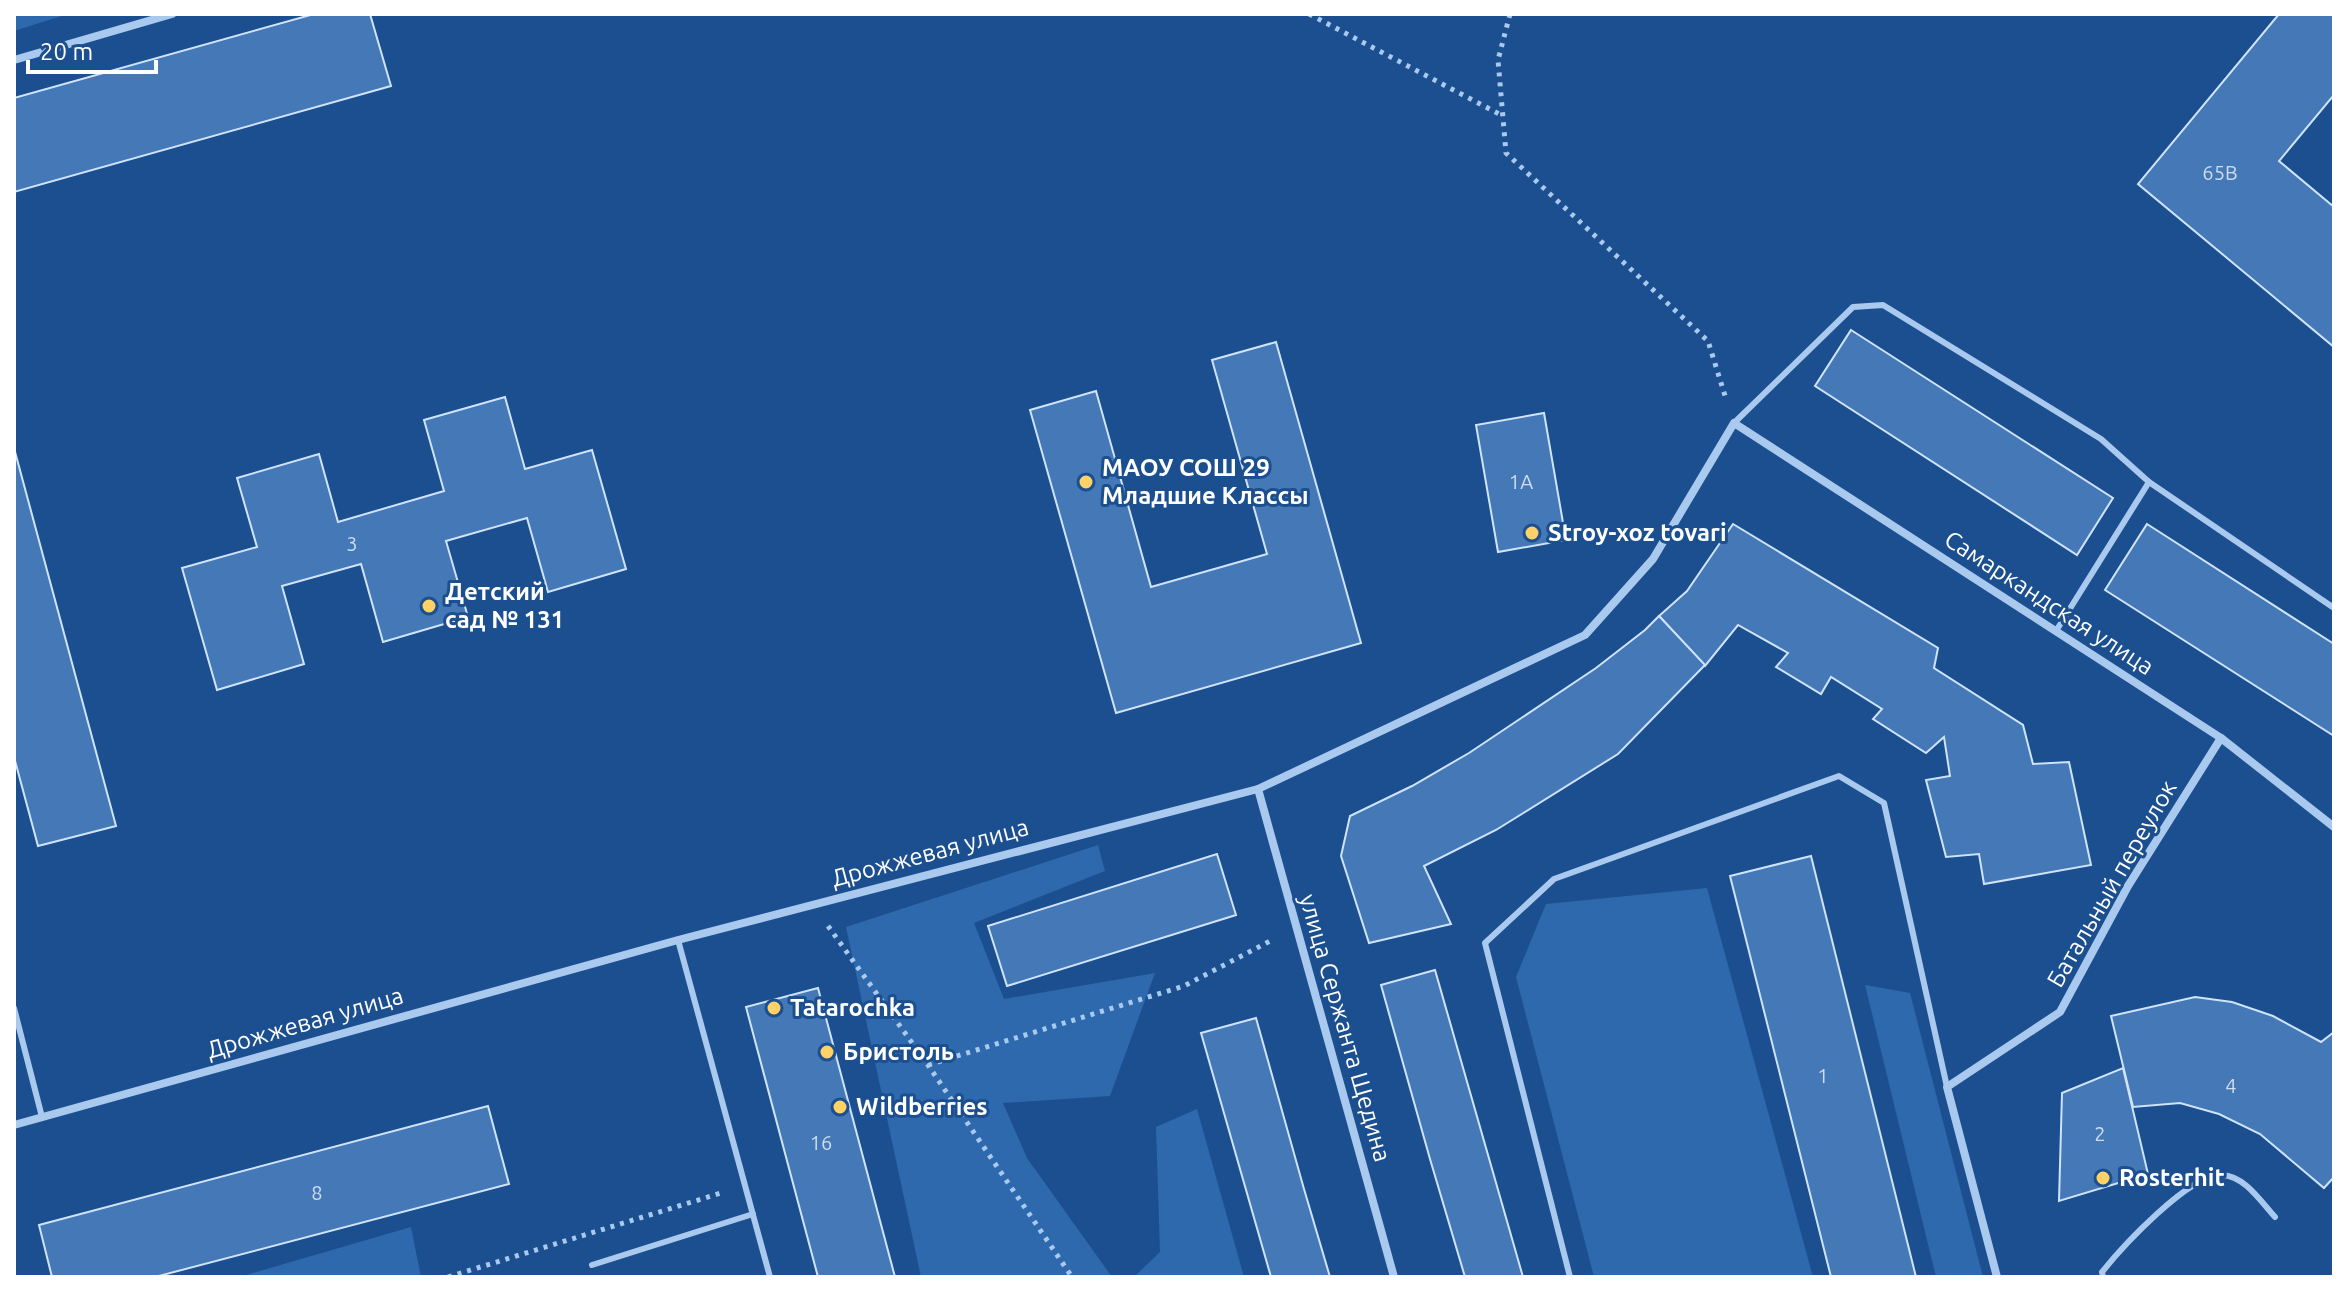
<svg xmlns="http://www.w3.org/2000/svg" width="2348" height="1291" viewBox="0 0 2348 1291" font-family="Ubuntu,sans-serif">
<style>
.green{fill:#2e69ad}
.building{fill:#4478b7;stroke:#cfe3fa;stroke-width:2}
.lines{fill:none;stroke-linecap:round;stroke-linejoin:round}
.path{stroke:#a9c9ee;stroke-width:5;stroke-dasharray:4 6;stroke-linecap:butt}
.lane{stroke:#a9c9ee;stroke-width:6}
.street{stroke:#a9c9ee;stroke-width:8}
.poi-dot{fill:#ffd166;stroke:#1b4f8f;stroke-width:3}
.labels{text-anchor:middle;stroke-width:6;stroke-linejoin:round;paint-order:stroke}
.number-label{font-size:20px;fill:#d0dded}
.poi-label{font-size:24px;font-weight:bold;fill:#fff;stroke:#1b4f8f;text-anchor:start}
.street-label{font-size:24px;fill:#fff;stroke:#1b4f8f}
</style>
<rect width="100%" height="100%" fill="#1b4f8f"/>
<g class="green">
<polygon points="14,14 68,14 14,31"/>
<polygon points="1098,845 1105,871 974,923 1004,999 1155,973 1110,1096 1003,1103 1027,1158 1112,1277 921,1277 846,927"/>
<polygon points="1707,888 1813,1277 1594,1277 1516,977 1546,904"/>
<polygon points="1865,985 1910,993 1983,1277 1936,1277"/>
<polygon points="1197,1109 1244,1277 1134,1277 1160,1252 1156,1127"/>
<polygon points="411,1227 421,1277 239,1277"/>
</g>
<g class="building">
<polygon points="314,14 370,14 391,86 14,192 14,98"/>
<polygon points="2279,14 2334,14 2334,95 2279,161 2334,207 2334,347 2138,184"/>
<polygon points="1851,330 2113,498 2077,555 1815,386"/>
<polygon points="1276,342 1361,643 1116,713 1030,410 1096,391 1151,587 1267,554 1212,360"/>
<polygon points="505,397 525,469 592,450 626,569 548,592 527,518 446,541 468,617 383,642 361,564 282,586 304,664 217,690 182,568 257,547 237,478 319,454 338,522 444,491 424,420"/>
<polygon points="1544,413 1566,540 1498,552 1476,425"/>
<polygon points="14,448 116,826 38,846 14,757"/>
<polygon points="1733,524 1938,648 1934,668 2023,725 2033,764 2069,762 2091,865 1984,884 1979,854 1946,857 1926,780 1950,776 1944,737 1926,753 1873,719 1882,709 1831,677 1821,694 1776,667 1788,653 1738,625 1705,666 1659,616 1687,591"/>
<polygon points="2147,524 2334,644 2334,736 2105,590"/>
<polygon points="1659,616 1705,665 1618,754 1496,830 1424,866 1451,924 1369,943 1341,856 1350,816 1412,786 1469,753 1596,668 1645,630"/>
<polygon points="1217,854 1236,915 1007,986 988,926"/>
<polygon points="1811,856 1916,1277 1831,1277 1730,876"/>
<polygon points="1435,970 1523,1277 1465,1277 1430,1159 1381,985"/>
<polygon points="818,988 895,1277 818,1277 746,1007"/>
<polygon points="2195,997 2232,1002 2273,1016 2321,1042 2334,1032 2334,1177 2324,1188 2260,1134 2219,1114 2180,1103 2133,1107 2111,1016"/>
<polygon points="1256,1018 1304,1189 1330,1277 1271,1277 1201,1033"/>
<polygon points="2123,1068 2148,1174 2059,1201 2062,1093"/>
<polygon points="488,1106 509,1184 155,1277 52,1277 39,1225"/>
</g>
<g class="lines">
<g class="path">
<polyline points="1309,14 1503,116"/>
<polyline points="1510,14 1498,60 1506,153 1708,341 1726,399"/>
<polyline points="828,926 928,1065 1072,1277"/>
<polyline points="928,1065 1184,986 1274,939"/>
<polyline points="448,1277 721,1193"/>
</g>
<g class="lane">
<polyline points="1734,423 1853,307 1883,305 2101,439 2149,482 2056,631"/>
<polyline points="2149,482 2334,608"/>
<polyline points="678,940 770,1277"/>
<polyline points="14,1008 42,1117"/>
<polyline points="592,1265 753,1214"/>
<polyline points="1570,1277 1485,943 1554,879 1839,776 1884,803 1947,1087"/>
<path d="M2103 1277 2102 1272C2122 1247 2190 1173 2222 1175 2245 1176 2261 1202 2275 1217"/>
</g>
<g class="street">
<polyline points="14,60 172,14"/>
<polyline points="1258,789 1394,1277"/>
<polyline points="14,1125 678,940 1258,789 1585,635 1653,559 1734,423 2221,738 2334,827"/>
<polyline points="1997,1277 1947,1087 2060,1012 2128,886 2221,738"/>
</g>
</g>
<g class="poi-dot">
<circle cx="1086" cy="482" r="8"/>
<circle cx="1532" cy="533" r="8"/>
<circle cx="429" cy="606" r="8"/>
<circle cx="774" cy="1008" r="8"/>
<circle cx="827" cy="1052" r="8"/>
<circle cx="840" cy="1107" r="8"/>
<circle cx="2103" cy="1178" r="8"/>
</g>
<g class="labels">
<g class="number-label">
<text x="2220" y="180">65В</text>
<text x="1521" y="489">1А</text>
<text x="352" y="551">3</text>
<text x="1823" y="1083">1</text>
<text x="2231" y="1093">4</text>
<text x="2100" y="1141">2</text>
<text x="821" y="1150">16</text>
<text x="317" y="1200">8</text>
</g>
<g class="poi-label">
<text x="1102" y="476">МАОУ СОШ 29<tspan x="1102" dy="28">Младшие Классы</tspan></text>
<text x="1548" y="541">Stroy-xoz tovari</text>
<text x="445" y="600">Детский<tspan x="445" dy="28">сад № 131</tspan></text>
<text x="790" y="1016">Tatarochka</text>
<text x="843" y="1060">Бристоль</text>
<text x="856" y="1115">Wildberries</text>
<text x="2119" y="1186">Rosterhit</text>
</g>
<g class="street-label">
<text transform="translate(2049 603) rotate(33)" y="8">Самаркандская улица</text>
<text transform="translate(930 853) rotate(-15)" y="8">Дрожжевая улица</text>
<text transform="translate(2112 884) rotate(-60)" y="8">Батальный переулок</text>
<text transform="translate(305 1023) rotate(-16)" y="8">Дрожжевая улица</text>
<text transform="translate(1345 1028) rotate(74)" y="8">улица Сержанта Щедина</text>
</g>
</g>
<rect width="2348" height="1291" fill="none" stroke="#ffffff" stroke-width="32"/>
<path d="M28 60v12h128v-12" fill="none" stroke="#ffffff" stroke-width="4"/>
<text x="40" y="60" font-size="24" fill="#ffffff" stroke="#1b4f8f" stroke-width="6" paint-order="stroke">20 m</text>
</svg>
